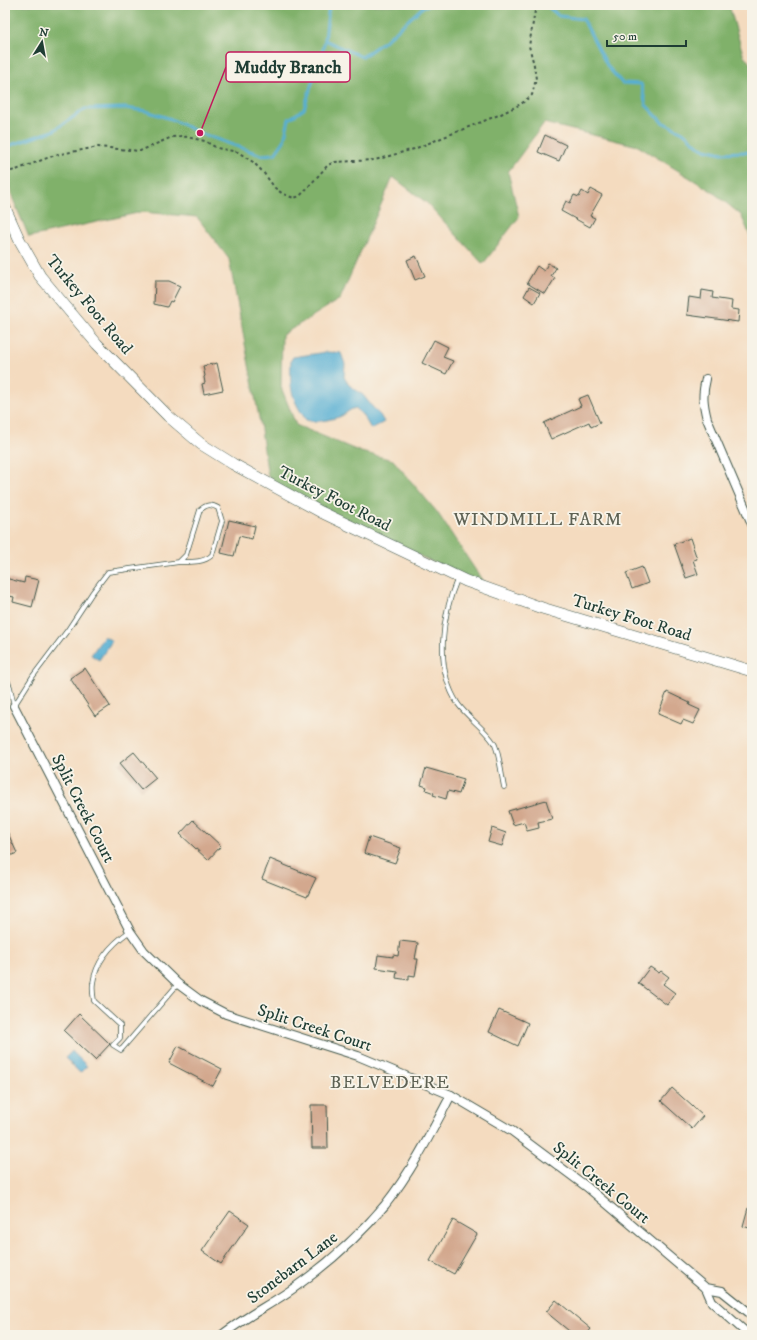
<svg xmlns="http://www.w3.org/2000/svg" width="757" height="1340" viewBox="0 0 757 1340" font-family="'IM FELL DW Pica',serif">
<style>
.forest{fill:#80b16b;stroke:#507750}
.water{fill:#56afd3;stroke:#3a7684}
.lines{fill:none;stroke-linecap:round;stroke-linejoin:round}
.stream{stroke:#56afd3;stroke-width:3}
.building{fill:#d3a88e}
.lane-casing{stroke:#3f5549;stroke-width:5.5}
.street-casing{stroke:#3f5549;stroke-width:10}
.secondary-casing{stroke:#3f5549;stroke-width:12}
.path{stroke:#3f5549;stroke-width:2;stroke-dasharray:3 3;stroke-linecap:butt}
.lane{stroke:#fff;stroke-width:4}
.street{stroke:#fff;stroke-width:8}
.secondary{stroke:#fff;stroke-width:11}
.labels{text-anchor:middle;stroke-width:3.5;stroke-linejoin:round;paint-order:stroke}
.street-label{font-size:17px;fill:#1f3d34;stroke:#f7f3e8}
.neighbourhood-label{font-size:18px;letter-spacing:1px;fill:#5e6254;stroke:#f7f3e8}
.leader{fill:none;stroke:#c2185b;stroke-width:1.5}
.callout-dot{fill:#c2185b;stroke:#f7f3e8;stroke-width:1.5}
.callout{fill:#f7f3e8;stroke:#c2185b;stroke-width:1.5}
.callout-label{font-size:18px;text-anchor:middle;font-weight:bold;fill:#1f3d34}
</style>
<rect width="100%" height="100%" fill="#f7f3e8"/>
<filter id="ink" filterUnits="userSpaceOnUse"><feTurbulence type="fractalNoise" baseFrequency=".025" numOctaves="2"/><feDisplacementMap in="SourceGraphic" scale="8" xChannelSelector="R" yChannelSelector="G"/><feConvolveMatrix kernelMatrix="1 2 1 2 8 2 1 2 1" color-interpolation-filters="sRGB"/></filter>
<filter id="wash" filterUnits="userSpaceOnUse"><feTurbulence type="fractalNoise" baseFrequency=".012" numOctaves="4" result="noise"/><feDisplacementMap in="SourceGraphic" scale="16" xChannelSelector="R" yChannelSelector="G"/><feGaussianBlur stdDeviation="0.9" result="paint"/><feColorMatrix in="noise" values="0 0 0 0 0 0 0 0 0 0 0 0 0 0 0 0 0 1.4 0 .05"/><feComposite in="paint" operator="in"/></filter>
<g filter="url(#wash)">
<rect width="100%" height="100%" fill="#f4dbbf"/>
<polygon class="forest" points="5,5 729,5 743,54 752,66 752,240 741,215 713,192 638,146 544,123 508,172 519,217 483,264 427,203 393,177 340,299 282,335 281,387 296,425 361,452 393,460 437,512 488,589 269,483 260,423 229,259 197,217 142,212 29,237 13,199 5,172"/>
<g class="water">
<path d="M327 352 341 353 345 364 344 377 349 385 363 395 375 410 380 415 384 422 371 429 364 417 356 408C349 409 345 415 339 417 329 420 316 423 306 420 290 396 290 389 291 360L293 357Z"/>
<polygon points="104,636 112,641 99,660 91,655"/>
<polygon points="72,1051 87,1066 80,1073 65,1058"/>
</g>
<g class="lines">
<g class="stream">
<polyline points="546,5 559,16 583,19 608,67 622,83 641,84 646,105 662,122 683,132 701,148 722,153 742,152 752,153"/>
<polyline points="325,40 362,57 386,40 424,6 430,5"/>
<polyline points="5,147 53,131 85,109 125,108 146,111 171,119 200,133 261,155 275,154 284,141 289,119 304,109 312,83 320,63 325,40 329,5"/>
</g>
</g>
<g id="blocks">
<g class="building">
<polygon points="545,135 566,145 559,161 538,152"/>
<polygon points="591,189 602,195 590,216 595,218 590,227 561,211 566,201 570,203 574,195 579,197 582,191 588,195"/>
<polygon points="416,256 425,276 415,280 407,260"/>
<polygon points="548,263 556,268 551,276 555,278 545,294 527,283 537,266 544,271"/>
<polygon points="155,281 169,281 180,286 172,302 170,301 167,307 154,304"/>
<polygon points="529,287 540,293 534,303 524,296"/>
<polygon points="702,290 713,292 712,298 732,301 731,309 739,310 738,322 687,315 689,297 701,299"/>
<polygon points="434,340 448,347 443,357 453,361 446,374 422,363"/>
<polygon points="217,363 223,390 204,394 202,384 205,383 204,377 205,376 203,366"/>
<polygon points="588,395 600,423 591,427 589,422 551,439 544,423 581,406 578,399"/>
<polygon points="229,520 255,526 252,539 239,536 234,556 221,553"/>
<polygon points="690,538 697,559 693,560 698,574 686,578 674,544"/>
<polygon points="642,567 648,583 632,589 626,573"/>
<polygon points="25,577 39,580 32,607 13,602 14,597 5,595 5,578 24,583"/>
<polygon points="85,668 110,706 95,716 70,678"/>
<polygon points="667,692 690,703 689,705 700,710 693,724 683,720 681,724 658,714"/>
<polygon points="134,752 156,778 141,790 119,764"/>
<polygon points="426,768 464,779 459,794 448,791 446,799 433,795 434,793 426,790 427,787 421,785"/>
<polygon points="546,800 552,819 538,822 539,828 527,831 524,822 513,825 508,811"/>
<polygon points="193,820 221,846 208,860 180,834"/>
<polygon points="5,827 17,853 5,858"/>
<polygon points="492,828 506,833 502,846 488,842"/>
<polygon points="369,837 401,848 395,863 364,853"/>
<polygon points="270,859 316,878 307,897 262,879"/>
<polygon points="400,941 418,943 415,959 418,959 415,976 409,975 409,980 396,978 397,971 376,968 378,955 393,957 393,955 398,956"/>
<polygon points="650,967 659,973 661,971 669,977 663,984 675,993 667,1005 638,983"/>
<polygon points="499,1010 528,1023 518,1046 489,1032"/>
<polygon points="79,1014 110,1044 95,1060 64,1031"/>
<polygon points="178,1046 222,1069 213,1086 169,1063"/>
<polygon points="672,1088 703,1116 692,1129 661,1101"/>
<polygon points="311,1105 327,1105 328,1148 312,1148"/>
<polygon points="748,1208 752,1209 752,1229 743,1226"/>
<polygon points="230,1211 249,1224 221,1264 202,1251"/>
<polygon points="453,1220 477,1234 454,1274 430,1261"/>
<polygon points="556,1300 591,1329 586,1335 574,1335 546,1312"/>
</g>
</g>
</g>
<g filter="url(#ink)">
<use href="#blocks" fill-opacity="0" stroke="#3f5549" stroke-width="1"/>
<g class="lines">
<g class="lane-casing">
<g id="lane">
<path d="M458 577C442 615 434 668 458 704 467 717 489 732 495 745 500 757 501 773 504 787"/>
<polyline points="5,675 10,687 14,706"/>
<path d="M14 706 33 676 67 631 92 593 108 572 179 562 186 555 200 510C207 504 211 504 218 508L222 521 212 555C204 563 190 562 179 562"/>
<path d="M130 931C113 943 96 961 93 983 92 989 93 995 94 1001L120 1025V1038L113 1045 121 1050 178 984"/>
</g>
</g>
<g class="street-casing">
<g id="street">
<path d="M706 379C702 395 703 403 707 419L752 524"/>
<polyline points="14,706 130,931 144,951 178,984 201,1001 226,1014 358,1056 451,1095 512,1131 587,1187 706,1288 712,1302 749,1335"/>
<polyline points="706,1288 722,1291 752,1315"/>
<path d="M222 1335C246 1316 274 1303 298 1285 330 1262 360 1235 385 1205 412 1171 431 1133 451 1095"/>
</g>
</g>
<g class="secondary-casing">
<polyline id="secondary" points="5,208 19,239 40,276 97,344 168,416 201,444 233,464 321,512 466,581 542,608 752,671"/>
</g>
<polyline class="path" points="5,172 16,170 55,155 98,147 140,151 172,137 182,136 205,141 217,148 238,152 253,162 263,172 275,188 283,194 294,198 300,196 328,165 335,162 375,160 414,149 501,114 521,104 532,95 536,79 534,65 529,46 536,5"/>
<use href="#lane" class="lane"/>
<use href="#street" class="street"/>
<use href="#secondary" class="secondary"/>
</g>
</g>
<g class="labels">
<g class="street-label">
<text transform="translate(90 304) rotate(50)" y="6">Turkey Foot Road</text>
<text transform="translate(335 498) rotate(27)" y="6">Turkey Foot Road</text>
<text transform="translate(632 617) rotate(17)" y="6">Turkey Foot Road</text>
<text transform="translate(84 808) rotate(63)" y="6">Split Creek Court</text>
<text transform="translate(315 1027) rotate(18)" y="6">Split Creek Court</text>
<text transform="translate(602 1182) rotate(39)" y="6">Split Creek Court</text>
<text transform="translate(292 1267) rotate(-37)" y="6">Stonebarn Lane</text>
</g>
<g class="neighbourhood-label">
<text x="538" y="525">WINDMILL FARM</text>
<text x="390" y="1088">BELVEDERE</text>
</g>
</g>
<path class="leader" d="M200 133L226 67"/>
<circle class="callout-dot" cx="200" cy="133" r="4"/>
<rect class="callout" x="226" y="52" width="124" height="30" rx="4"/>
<g class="callout-label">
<text x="288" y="73">Muddy Branch</text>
</g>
<rect width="757" height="1340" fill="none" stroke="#f7f3e8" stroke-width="20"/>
<g transform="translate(42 42) rotate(11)" stroke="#f7f3e8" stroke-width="3" paint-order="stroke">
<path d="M0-3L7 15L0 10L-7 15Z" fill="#1f3d34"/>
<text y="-6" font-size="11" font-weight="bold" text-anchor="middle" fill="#1f3d34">N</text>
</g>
<path d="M607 40v6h79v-6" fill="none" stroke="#1f3d34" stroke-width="2"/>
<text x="613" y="40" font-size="12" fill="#1f3d34" stroke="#f7f3e8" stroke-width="3" paint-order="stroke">50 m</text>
</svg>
